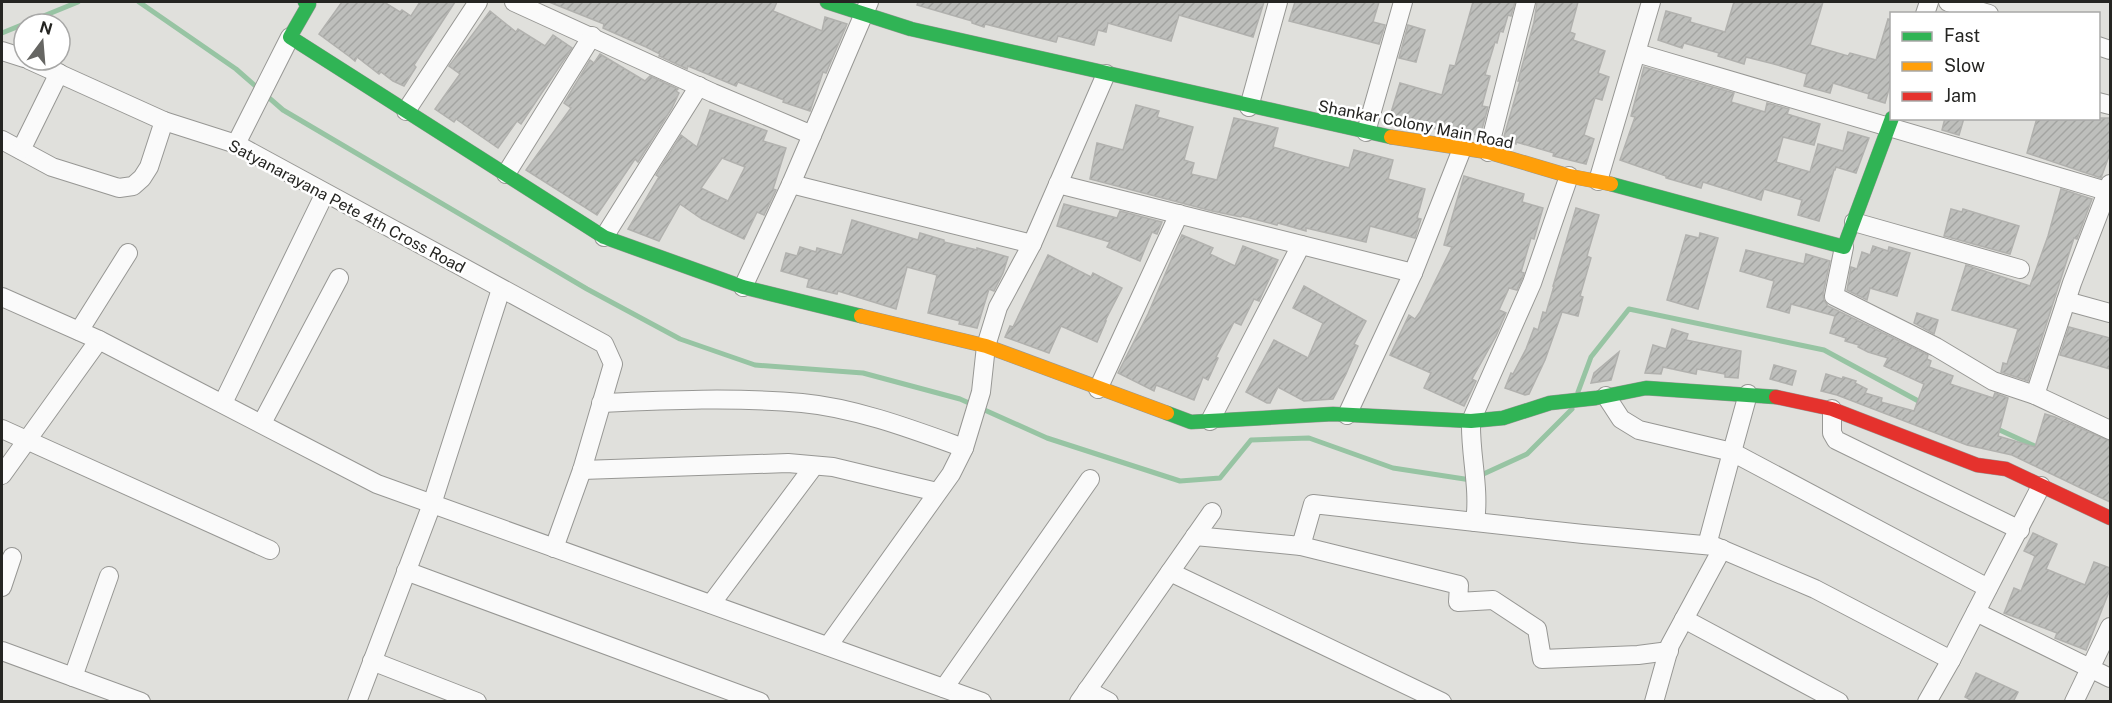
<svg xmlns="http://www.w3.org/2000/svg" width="2112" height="703" viewBox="0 0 2112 703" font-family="'Public Sans',sans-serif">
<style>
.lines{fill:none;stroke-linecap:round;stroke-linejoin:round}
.stream{stroke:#97c4a3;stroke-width:5}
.building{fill:url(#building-hatch);stroke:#b1b1ae;stroke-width:1.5;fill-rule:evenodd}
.street-casing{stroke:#979794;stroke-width:20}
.fast-casing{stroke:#979794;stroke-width:15}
.slow-casing{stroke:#979794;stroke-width:15}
.jam-casing{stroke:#979794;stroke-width:15}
.street{stroke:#fafafa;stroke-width:18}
.fast{stroke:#30b455;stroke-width:14}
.slow{stroke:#ff9f0a;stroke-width:14}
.jam{stroke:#e5322d;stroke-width:14}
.labels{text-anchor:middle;stroke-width:5;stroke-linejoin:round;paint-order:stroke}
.street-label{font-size:16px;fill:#252522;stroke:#fff}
</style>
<defs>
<pattern id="building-hatch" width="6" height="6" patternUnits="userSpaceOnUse" patternTransform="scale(1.5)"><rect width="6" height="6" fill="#bebfbc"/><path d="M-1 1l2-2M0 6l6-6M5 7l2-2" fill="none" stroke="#a3a4a1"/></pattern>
</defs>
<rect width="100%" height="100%" fill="#e0e0dc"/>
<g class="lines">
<g class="stream">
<polyline points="139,2 236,69 283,110 587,289 680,339 755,365 863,373 960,399 1047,438 1180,481 1220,478 1251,440 1309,438 1393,468 1471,480"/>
<polyline points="2,33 78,2"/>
<polyline points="1578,392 1591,357 1629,309 1824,350 1922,403"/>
<polyline points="1993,427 2039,448"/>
<polyline points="1479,476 1527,454 1572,409"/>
</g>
</g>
<g class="building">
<polygon points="342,2 384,2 400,12 402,10 411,16 420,2 455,2 414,65 416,67 404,86 393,81 381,72 379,74 357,57 355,61 350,57 319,34"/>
<polygon points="549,2 777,2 773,11 822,31 825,17 847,24 826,73 823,72 810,111 783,102 784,100 738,82 736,86 688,66 687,69 659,56 660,54 646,47 603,28 604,24"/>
<polygon points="918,2 1264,2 1253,37 1179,15 1171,41 1108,23 1106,32 1098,30 1094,45 1058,36 1056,42 985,24 984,27 972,23 972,21 917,5"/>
<polygon points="1295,2 1379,2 1373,22 1385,25 1379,44 1289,21"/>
<polygon points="1473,2 1515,2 1511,16 1508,15 1503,32 1500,31 1497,43 1495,42 1485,75 1490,76 1482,106 1488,107 1481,133 1479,133 1478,135 1436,129 1390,116 1400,83 1442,95 1450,65 1455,66"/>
<polygon points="1537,2 1578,2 1570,32 1575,34 1573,40 1605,51 1598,73 1609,77 1602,100 1595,98 1584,135 1594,139 1586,164 1553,156 1554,153 1516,142 1516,144 1503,140 1520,81 1518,81 1534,22"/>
<polygon points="1734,2 1823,2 1810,45 1848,56 1850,53 1876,60 1888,19 1892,20 1892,79 1885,103 1868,98 1869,94 1833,83 1830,93 1804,86 1807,74 1774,64 1746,57 1744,64 1718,56 1719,53 1684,43 1682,48 1658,40 1666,11 1691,18 1690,22 1725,32"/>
<polygon points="490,11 516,32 518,29 545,46 553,35 572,48 521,124 517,121 498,148 456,119 454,122 435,109 460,74 449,66"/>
<polygon points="1408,25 1425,30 1416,62 1399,58"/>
<polygon points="600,54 645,81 650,76 678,89 676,91 679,93 672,108 638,162 635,159 597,215 526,170 571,108 564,103 590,60 594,63"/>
<polygon points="1644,67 1734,93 1731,102 1765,112 1767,103 1789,109 1787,114 1820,124 1814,145 1783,137 1776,162 1810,172 1818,144 1843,151 1848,132 1869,138 1856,173 1836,167 1835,170 1834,170 1819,221 1798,215 1802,200 1764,189 1761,200 1703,182 1701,188 1666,178 1666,176 1620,160 1635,117 1631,116"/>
<polygon points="1136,105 1159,111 1157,117 1193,127 1184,160 1194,163 1191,174 1217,180 1234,118 1278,128 1273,147 1308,157 1349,168 1354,150 1393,160 1388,179 1425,189 1417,218 1421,219 1415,238 1370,226 1366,242 1306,228 1306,231 1278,223 1277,225 1242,216 1241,217 1212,211 1090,179 1097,143 1123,150"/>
<path d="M710 110 767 131 763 141 786 148 773 189 776 190 764 215 757 212 744 239 702 219 680 204 659 241 628 229 659 177 656 175 681 135 697 147ZM722 158 745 167 728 201 701 188Z"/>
<polygon points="1945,118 1964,118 1959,135 1942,130"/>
<polygon points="2037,118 2110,118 2110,153 2101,178 2027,153"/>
<polygon points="1464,176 1524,194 1522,202 1543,208 1534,239 1531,238 1521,272 1524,273 1522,279 1517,290 1509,288 1499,310 1506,313 1496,336 1472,379 1476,381 1464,406 1424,388 1431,373 1390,355 1409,315 1415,319 1420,312 1452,247 1444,245"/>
<polygon points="2061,189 2092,199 2077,239 2074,238 2028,381 2001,372 2003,363 2007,364 2018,329 1952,310 1966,265 2030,286 2048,236"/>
<polygon points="1064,204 1117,218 1120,211 1162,222 1157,234 1152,232 1140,261 1107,247 1110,242 1057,226"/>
<polygon points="1576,208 1599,215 1587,256 1591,258 1580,296 1583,297 1578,316 1562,312 1545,360 1529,394 1525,395 1505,388 1511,373 1513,374 1526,349 1534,328 1538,330 1543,312 1546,313 1554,286 1553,286"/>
<polygon points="1951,209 1962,212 1963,209 2019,226 2010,254 1944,236"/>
<polygon points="852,220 918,240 920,233 944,240 944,242 977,250 977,248 1008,257 1003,273 994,291 989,289 977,328 959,324 960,321 928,313 937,275 907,267 896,309 838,291 837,294 807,287 809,279 781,271 786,253 797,256 800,247 816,252 817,248 842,255"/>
<polygon points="1700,233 1718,238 1698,309 1667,300 1686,235 1699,238"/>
<polygon points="1182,235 1213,248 1210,254 1235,266 1243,246 1278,260 1259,301 1254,299 1241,325 1234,322 1216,357 1218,358 1208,380 1203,377 1194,400 1156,385 1154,391 1118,373 1148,314"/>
<polygon points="1873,246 1888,251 1889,247 1910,253 1897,296 1870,288 1867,300 1847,290 1851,267 1857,269 1862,252 1870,255"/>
<polygon points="1746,250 1804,264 1806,254 1830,261 1823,294 1824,300 1828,306 1928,355 1927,359 1931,361 1929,367 1953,376 1950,384 1993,398 1995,393 2008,398 1998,436 2035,447 2045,414 2055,417 2110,441 2110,502 2012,455 1967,445 1837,395 1821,391 1826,374 1842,379 1843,377 1856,381 1855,383 1867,389 1865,393 1882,398 1881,402 1914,411 1924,384 1884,366 1888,358 1868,352 1858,347 1859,345 1845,341 1846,338 1830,333 1835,316 1791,304 1789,313 1767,307 1774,281 1740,271"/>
<polygon points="1048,255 1091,277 1093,273 1122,288 1105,321 1106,321 1097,342 1061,326 1049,353 1005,337 1010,326 1013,327"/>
<polygon points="1304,286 1366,321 1354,344 1358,346 1346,374 1333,399 1304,401 1278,387 1270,403 1267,403 1246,392 1274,340 1308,358 1323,323 1293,308"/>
<polygon points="1917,313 1938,320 1934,334 1914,323"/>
<polygon points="2069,327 2110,338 2110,369 2060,355"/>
<polygon points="1672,329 1688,334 1686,340 1741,351 1738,378 1725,377 1725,374 1697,369 1696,374 1663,367 1661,374 1645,373 1653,345 1666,349"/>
<polygon points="1619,352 1611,380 1591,383 1594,373"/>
<polygon points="1774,365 1796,371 1792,385 1770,379"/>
<polygon points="2033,533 2057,544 2046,569 2085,585 2094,562 2110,568 2110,589 2086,650 2055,638 2057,633 2004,613 2014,588 2021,591 2035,556 2024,551"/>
<polygon points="1976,673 2018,692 2013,702 1974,702 1965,697"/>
</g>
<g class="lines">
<g class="street-casing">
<g id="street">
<polyline points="514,2 713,93 812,135"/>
<polyline points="1948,2 1989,14"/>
<polyline points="1925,14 1929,2"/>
<polyline points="2098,46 2110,50"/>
<polyline points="2,51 24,58"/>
<polyline points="1637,53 2110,192"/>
<polyline points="29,60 164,121 236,144 604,344 613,364 582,470 554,548"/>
<polyline points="2098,102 2110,105"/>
<polyline points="1249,107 1278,2"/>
<polyline points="406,111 478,2"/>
<polyline points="1366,132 1403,2"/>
<polyline points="2,140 52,167 119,188 133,186 142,178 149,167 164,121"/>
<polyline points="236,144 290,37"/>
<polyline points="21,150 59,73"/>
<polyline points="1488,152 1526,2"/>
<polyline points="506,174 592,36"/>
<polyline points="1598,181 1651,2"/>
<polyline points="791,184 1032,244"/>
<polyline points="1058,184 1413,273 1347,415"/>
<polyline points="1854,222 2020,269"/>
<polyline points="604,237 699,86"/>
<polyline points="1844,247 1834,296 1936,347 1993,381 2035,395 2110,430"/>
<polyline points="1413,273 1462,149"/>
<polyline points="743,287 791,184 869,2"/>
<polyline points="2,297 99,340 377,484 982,702"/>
<polyline points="2066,301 2110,313"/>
<polyline points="79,331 128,253"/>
<polyline points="1098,389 1179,214"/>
<polyline points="2035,395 2072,283 2110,184"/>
<polyline points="1606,396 1621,419 1639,430 1732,452 1748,394"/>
<polyline points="223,403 325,193"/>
<path d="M601 403C668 400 736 397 802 403 856 408 914 430 964 448L981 392 986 346 998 307 1032 244 1106 74"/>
<polyline points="1832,409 1832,433 1836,440 2020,530"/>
<polyline points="1210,421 1301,245"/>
<polyline points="262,423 339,278"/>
<polyline points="2,429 270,550"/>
<polyline points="582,470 788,463 833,467 937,492"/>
<polyline points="2,475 99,340"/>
<path d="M1475 522C1480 488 1470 455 1471 421L1532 283 1569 176"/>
<polyline points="1195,536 1301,546 1313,504 1583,534 1714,546 1815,589 1951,660"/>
<polyline points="1707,545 1732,452 1988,588"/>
<polyline points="1301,546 1459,585 1458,602 1493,600 1537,629 1542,659 1638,655 1669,651"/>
<polyline points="406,571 760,702"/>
<polyline points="1170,572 1442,702"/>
<polyline points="2,587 12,557"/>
<polyline points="711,604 814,466"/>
<polyline points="1976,612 2110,678"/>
<polyline points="1684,619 1839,702"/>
<polyline points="828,646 951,474 964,448"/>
<polyline points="2,651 141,702"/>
<polyline points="372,661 477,702"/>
<polyline points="73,677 109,576"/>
<polyline points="944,688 1090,479"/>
<polyline points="1087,690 1109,702"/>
<polyline points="357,702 432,504 501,289"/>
<polyline points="1079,702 1212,512"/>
<polyline points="1654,702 1670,645 1722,549"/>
<polyline points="1927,702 1951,660 2041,486"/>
<polyline points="2074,702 2110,627"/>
</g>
</g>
<g class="fast-casing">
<g id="fast">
<polyline points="305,2 309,4 290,37 604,237 743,287 861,316"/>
<polyline points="827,2 911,29 1391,137"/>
<polyline points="1611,184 1844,247 1892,118"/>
<polyline points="1167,413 1191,422 1333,414 1471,421 1503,418 1550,403 1596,398 1646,388 1776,397"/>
</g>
</g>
<g class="slow-casing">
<g id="slow">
<polyline points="1391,137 1488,152 1569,176 1611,184"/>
<polyline points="861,316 986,346 1167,413"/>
</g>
</g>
<g class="jam-casing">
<polyline id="jam" points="1776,397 1832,409 1977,465 2006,469 2110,518"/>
</g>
<use href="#street" class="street"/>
<use href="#fast" class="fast"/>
<use href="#slow" class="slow"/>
<use href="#jam" class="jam"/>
</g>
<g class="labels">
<g class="street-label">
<text transform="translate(1416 124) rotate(11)" y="6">Shankar Colony Main Road</text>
<text transform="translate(347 206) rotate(28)" y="6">Satyanarayana Pete 4th Cross Road</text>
</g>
</g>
<rect width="2112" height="703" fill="none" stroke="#252522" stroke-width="6"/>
<rect x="1890" y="12" width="210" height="108" fill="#ffffff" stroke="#a8a8a7" stroke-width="1.5"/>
<rect x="1902" y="32" width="30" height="9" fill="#30b455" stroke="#a8a8a7" stroke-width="1.5"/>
<text x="1944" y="42" font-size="18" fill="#252522">Fast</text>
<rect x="1902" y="62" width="30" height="9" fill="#ff9f0a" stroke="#a8a8a7" stroke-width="1.5"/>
<text x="1944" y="72" font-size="18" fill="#252522">Slow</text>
<rect x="1902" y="92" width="30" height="9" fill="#e5322d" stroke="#a8a8a7" stroke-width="1.5"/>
<text x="1944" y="102" font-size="18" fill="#252522">Jam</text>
<g transform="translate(42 42) rotate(16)"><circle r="28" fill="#ffffff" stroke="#a8a8a7" stroke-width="1.5"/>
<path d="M0-4.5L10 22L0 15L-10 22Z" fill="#666663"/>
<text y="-9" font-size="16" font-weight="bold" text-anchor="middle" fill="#252522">N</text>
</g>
</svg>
